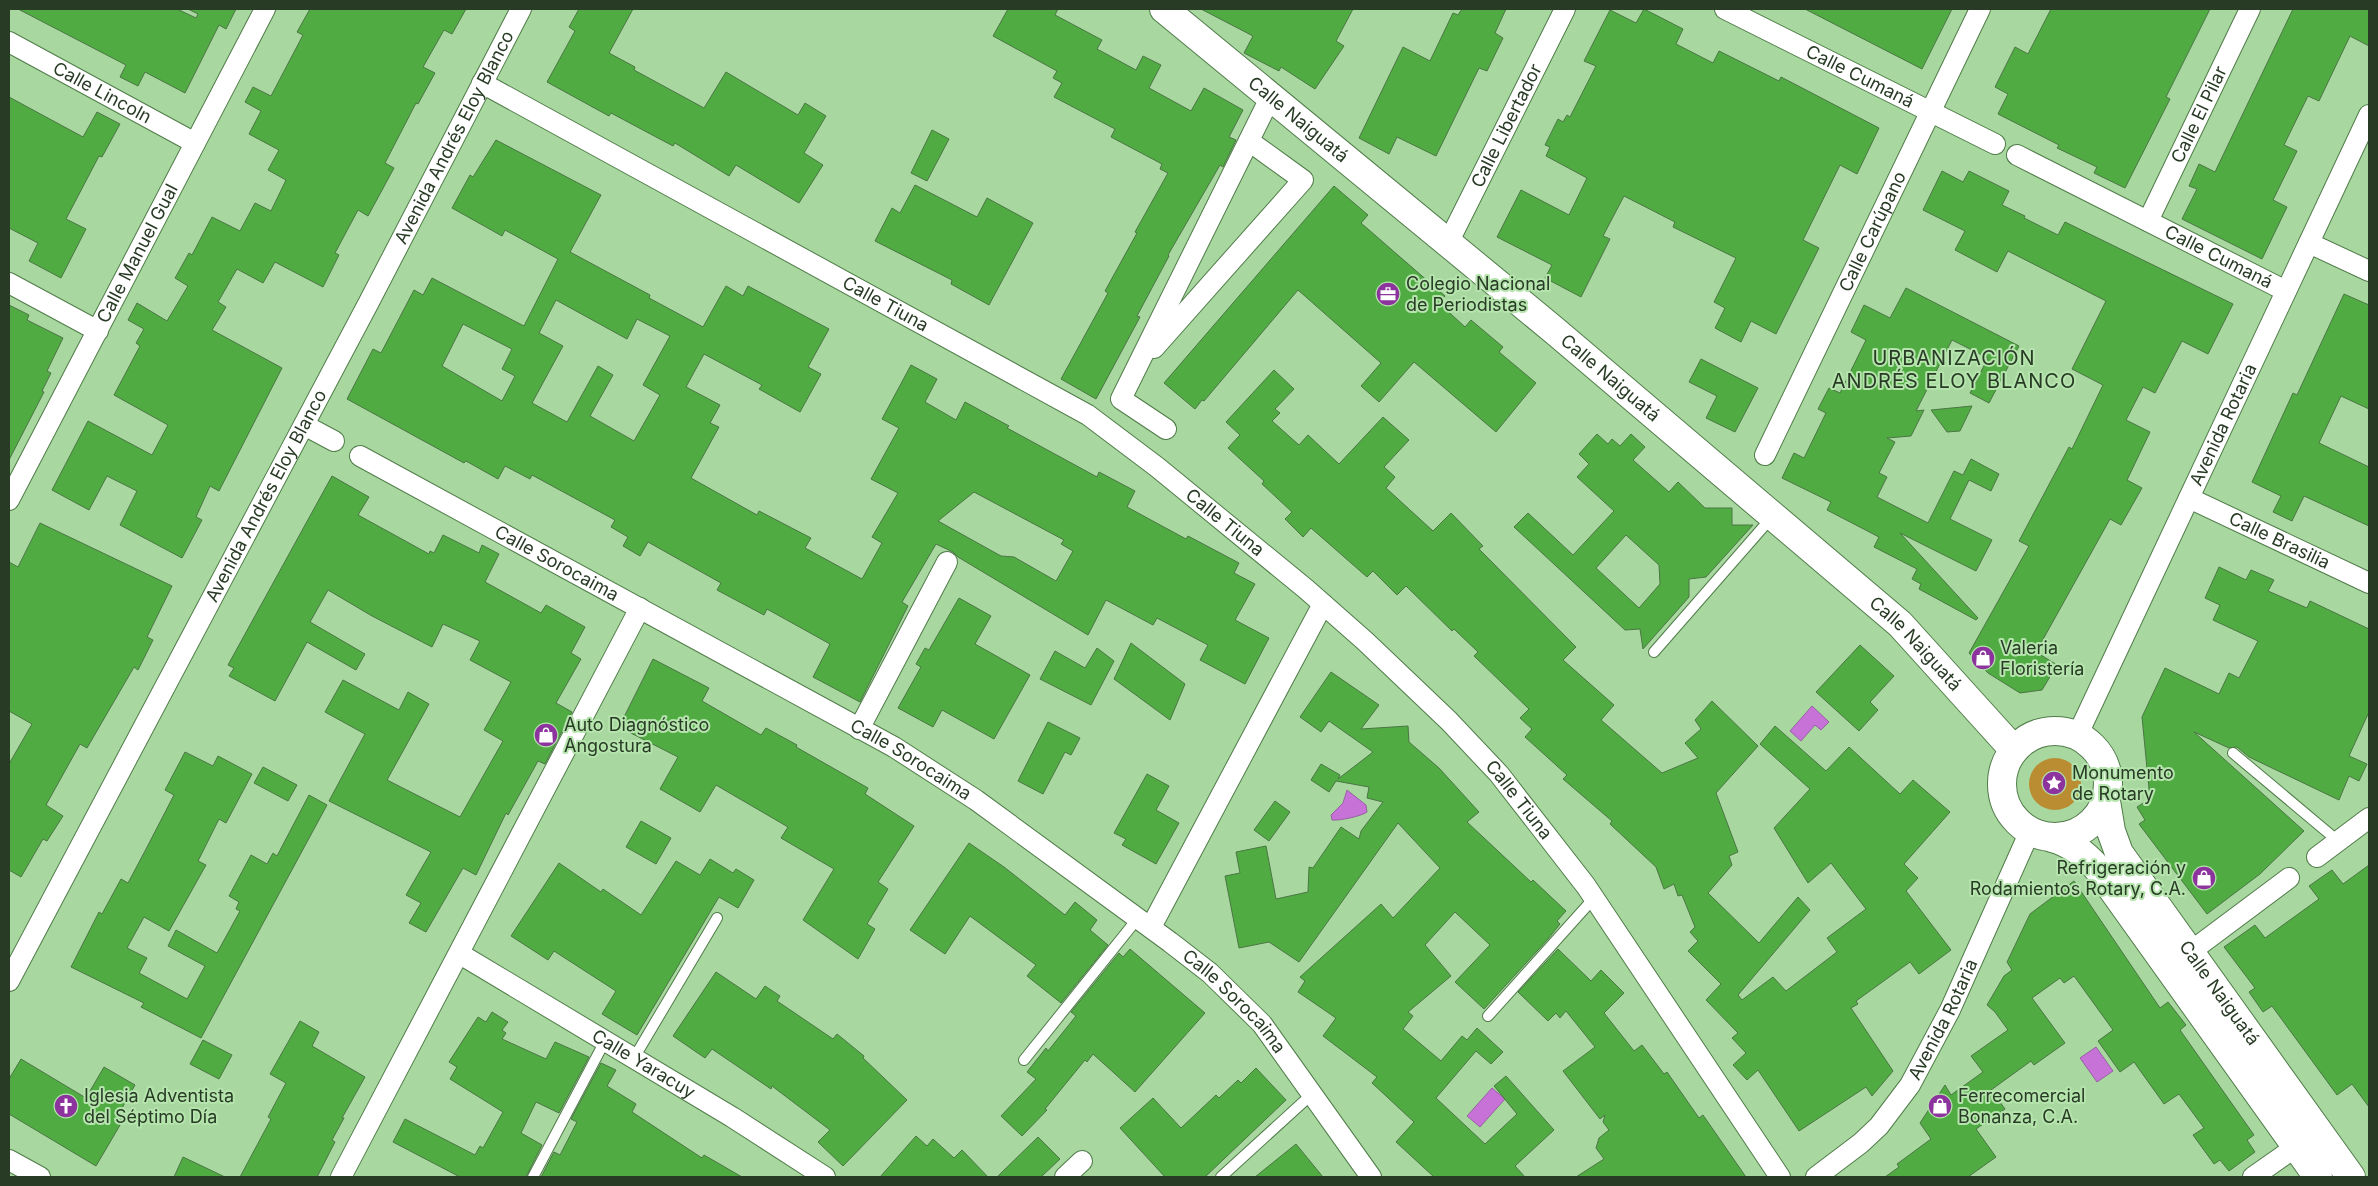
<svg xmlns="http://www.w3.org/2000/svg" width="2378" height="1186" viewBox="0 0 2378 1186" font-family="Inter,sans-serif">
<style>
.green{fill:#bb8d32}
.water{fill:#c672d7;stroke:#9762a2}
.building{fill:#50ab42;stroke:#4b7644;fill-rule:evenodd}
.lines{fill:none;stroke-linecap:round;stroke-linejoin:round}
.lane-casing{stroke:#507c49;stroke-width:12}
.street-casing{stroke:#507c49;stroke-width:22}
.secondary-casing{stroke:#507c49;stroke-width:30}
.lane{stroke:#fff;stroke-width:10}
.street{stroke:#fff;stroke-width:20}
.secondary{stroke:#fff;stroke-width:28}
.labels{text-anchor:middle;stroke-width:4;stroke-linejoin:round;paint-order:stroke}
.street-label{font-size:18px;fill:#283b25;stroke:#b5e4ad}
.poi-label{font-size:18px;fill:#283b25;stroke:#b5e4ad;text-anchor:start}
.quarter-label{font-size:20px;letter-spacing:1px;fill:#283b25;stroke:#b5e4ad}
</style>
<rect width="100%" height="100%" fill="#a8d7a0"/>
<circle class="green" cx="2055" cy="784" r="26"/>
<g class="water">
<polygon points="1812,706 1829,722 1821,730 1815,725 1801,741 1790,731"/>
<path d="M1347 790 1366 805 1367 812C1362 816 1339 821 1332 820L1331 815 1343 803Z"/>
<polygon points="2096,1047 2113,1071 2097,1082 2080,1058"/>
<polygon points="1492,1088 1505,1099 1480,1127 1467,1116"/>
</g>
<g class="building">
<polygon points="18,9 177,9 196,18 198,14 188,9 236,9 226,29 219,25 185,93 145,72 138,86 120,77 126,65"/>
<polygon points="310,9 466,9 452,34 444,30 423,67 435,73 418,104 416,103 385,163 394,168 368,216 358,210 335,253 339,255 323,287 275,262 263,283 237,269 218,302 226,307 212,330 282,368 219,491 210,486 196,517 202,520 182,558 120,525 137,491 107,476 89,510 52,490 88,421 152,455 168,425 114,395 140,346 136,343 144,329 128,320 137,303 167,321 188,286 175,278 189,253 192,255 212,217 240,231 255,203 271,211 286,180 268,170 279,150 249,134 261,111 245,102 253,87 271,96 303,35 297,32"/>
<polygon points="579,9 633,9 609,53 635,67 634,70 704,108 726,72 798,115 805,103 826,116 804,153 823,165 799,203 736,165 729,176 675,143 673,146 611,113 609,116 547,82 575,31 569,27"/>
<polygon points="1008,9 1058,9 1055,15 1102,40 1097,49 1136,70 1143,56 1161,65 1149,88 1191,111 1204,88 1243,110 1229,137 1236,140 1223,167 1220,165 1168,255 1169,256 1137,316 1140,317 1096,399 1061,379 1108,293 1105,291 1137,233 1135,232 1168,173 1160,169 1162,164 1111,137 1115,129 1054,97 1062,83 1053,78 1057,71 993,36"/>
<polygon points="1201,9 1353,9 1336,41 1344,46 1315,89 1281,67 1279,71 1244,53 1253,36"/>
<polygon points="1462,9 1506,9 1495,33 1503,38 1487,71 1479,68 1436,156 1397,137 1389,154 1359,138 1403,47 1430,61 1453,13 1458,15"/>
<polygon points="1644,9 1683,29 1676,44 1713,63 1719,51 1779,81 1781,77 1879,128 1857,174 1840,165 1803,240 1819,248 1776,334 1751,321 1741,342 1715,328 1725,308 1714,302 1736,258 1673,227 1675,222 1624,196 1603,236 1610,239 1581,297 1545,278 1552,265 1497,237 1521,190 1569,215 1587,178 1546,156 1550,147 1545,145 1558,119 1563,122 1567,115 1570,117 1596,66 1584,61 1610,10 1636,23"/>
<polygon points="1805,9 1952,9 1922,69"/>
<polygon points="2051,9 2210,9 2166,97 2170,99 2125,188 2094,173 2097,167 2057,148 2059,145 1998,114 2008,94 1995,87 2015,47 2028,54"/>
<polygon points="2293,9 2369,9 2369,46 2350,36 2319,101 2308,96 2284,145 2297,151 2273,200 2287,207 2262,259 2182,219 2197,189 2189,186 2199,164 2215,172"/>
<polygon points="9,97 83,137 97,112 120,124 102,157 99,156 66,219 86,229 61,278 29,261 38,243 9,228"/>
<polygon points="932,130 949,139 927,181 911,173"/>
<path d="M496 140 601 195 570 252 650 295 649 298 703 327 726 286 743 296 748 286 829 329 808 367 821 374 800 412 759 389 762 385 704 354 686 387 720 405 710 423 719 427 691 478 757 515 759 511 811 538 805 548 862 579 882 543 872 537 898 493 871 479 899 428 882 419 911 365 937 379 925 402 956 420 965 402 1009 426 1007 428 1097 477 1099 472 1135 491 1127 507 1186 539 1188 536 1239 563 1234 573 1255 584 1235 620 1269 638 1245 684 1200 660 1208 645 1157 618 1153 625 1106 600 1088 635 958 557 953 552 936 544 902 602 908 606 860 702 813 677 830 644 767 609 764 615 717 590 721 583 648 542 640 556 623 546 628 537 611 527 615 520 532 475 530 479 505 466 498 479 466 461 464 463 347 399 373 349 381 353 414 290 423 295 432 278 524 326 558 259 505 230 502 236 452 208 470 175 473 177ZM556 300 627 339 637 319 670 336 643 385 660 395 634 441 590 416 613 375 598 366 567 422 532 403 563 346 539 333ZM463 324 512 349 502 369 515 376 502 401 442 366ZM974 492 1064 540 1061 544 1073 551 1056 581 1014 557 1001 556 938 521Z"/>
<polygon points="1942,171 1963,182 1969,171 2009,191 2002,205 2025,216 2024,218 2058,235 2065,222 2233,304 2208,354 2182,341 2155,393 2143,387 2126,420 2150,432 2127,480 2142,488 2121,525 2110,519 2036,652 2057,665 2042,690 2020,693 1988,673 1969,653 2029,546 2019,541 2069,447 2072,449 2103,385 2072,369 2106,301 2008,251 1997,272 1955,250 1965,231 1923,210"/>
<polygon points="915,185 977,217 987,198 1033,223 989,305 951,284 952,280 875,241 892,208 900,213"/>
<polygon points="1334,186 1368,215 1361,223 1445,296 1439,303 1465,327 1471,320 1503,347 1499,352 1536,383 1496,432 1414,362 1379,402 1361,386 1381,363 1298,290 1204,401 1202,400 1195,409 1164,383"/>
<polygon points="1906,288 2019,346 1989,403 1970,393 1988,358 1952,340 1916,411 1924,410 1911,436 1887,438 1895,442 1879,473 1887,477 1877,497 1928,523 1954,471 1963,475 1971,459 1999,474 1991,491 1969,480 1950,519 1992,540 1976,571 1900,533 1978,618 1976,620 1919,589 1921,584 1912,579 1917,569 1874,547 1879,537 1827,510 1831,502 1782,478 1794,453 1804,458 1826,413 1818,409 1829,388 1840,393 1866,340 1851,332 1864,305 1890,318"/>
<polygon points="2344,294 2369,305 2369,409 2341,396 2319,443 2369,467 2369,526 2304,496 2292,521 2273,512 2281,496 2252,482 2293,393 2297,395"/>
<polygon points="9,305 29,315 27,320 63,338 47,371 51,373 42,391 44,392 9,460"/>
<polygon points="1701,359 1758,388 1735,432 1706,418 1717,396 1689,382"/>
<polygon points="1274,370 1294,389 1275,409 1280,413 1272,421 1299,445 1308,435 1339,464 1383,417 1409,440 1384,467 1395,477 1386,488 1433,531 1451,513 1483,546 1479,549 1576,647 1563,660 1614,705 1601,720 1662,773 1698,758 1685,743 1701,729 1695,720 1712,701 1758,746 1716,793 1738,852 1729,856 1732,865 1708,893 1759,943 1798,897 1810,910 1738,995 1742,1000 1773,977 1786,991 1837,952 1827,938 1866,909 1831,863 1808,883 1774,828 1810,789 1760,744 1775,726 1826,771 1849,747 1900,794 1913,780 1950,812 1904,864 1918,878 1906,891 1951,950 1919,974 1910,962 1856,1001 1858,1004 1851,1008 1893,1071 1872,1096 1866,1087 1799,1131 1758,1070 1747,1080 1733,1065 1746,1053 1732,1038 1738,1033 1706,1000 1721,984 1688,951 1698,941 1690,932 1695,927 1682,895 1678,896 1674,884 1664,889 1656,867 1610,824 1612,821 1563,779 1567,775 1525,737 1532,729 1520,718 1529,709 1474,656 1478,652 1454,629 1452,631 1406,586 1397,595 1373,571 1367,577 1311,528 1303,537 1285,519 1292,512 1262,484 1264,481 1228,448 1240,435 1226,422"/>
<polygon points="1972,406 1960,431 1947,432 1931,410"/>
<path d="M1597 434 1608 444 1612 439 1620 446 1631 434 1645 447 1633 460 1669 492 1678 482 1705 508H1732V525H1753L1706 577 1689 579V597L1643 649 1640 629 1625 630 1514 527 1528 513 1573 555 1614 511 1577 477 1589 464 1579 454ZM1626 535 1659 565 1660 584 1639 608 1596 568Z"/>
<polygon points="332,476 369,497 358,515 429,554 430,551 434,553 443,535 479,553 482,545 499,554 485,582 541,613 546,605 585,627 571,653 581,659 556,703 572,712 545,764 538,761 508,815 506,813 476,875 463,868 426,932 409,923 421,903 406,895 431,852 329,801 365,734 325,712 343,680 399,710 408,692 429,704 387,780 460,817 503,741 484,730 511,682 470,660 480,641 443,624 432,647 372,616 328,590 310,622 365,654 356,670 307,642 275,701 229,676 234,668 228,665"/>
<polygon points="40,523 172,586 147,637 153,640 138,670 134,667 87,748 80,744 46,805 63,816 47,841 43,839 21,877 9,870 9,764 32,724 9,711 9,562 18,567"/>
<polygon points="2219,567 2246,580 2251,570 2274,580 2268,591 2307,608 2310,601 2369,629 2369,712 2349,756 2367,764 2359,781 2349,776 2339,800 2249,757 2237,747 2229,748 2194,732 2304,831 2260,874 2207,914 2139,824 2145,820 2137,807 2150,799 2142,717 2165,668 2219,694 2229,673 2239,678 2258,641 2213,620 2220,605 2205,598"/>
<polygon points="959,598 991,616 975,644 1030,675 994,739 942,710 933,727 898,708 921,667 916,664 925,648 929,650"/>
<polygon points="1131,643 1185,684 1170,720 1114,679"/>
<polygon points="1860,645 1894,676 1870,702 1878,710 1859,731 1816,692"/>
<polygon points="1097,648 1114,661 1091,705 1040,679 1055,651 1085,668"/>
<polygon points="653,659 709,688 702,701 761,735 766,728 797,745 796,747 868,788 865,794 914,826 878,882 888,889 867,924 875,929 858,959 803,920 834,869 781,838 788,827 716,785 700,812 660,789 678,757 619,727"/>
<polygon points="1331,672 1379,705 1361,729 1408,726 1409,742 1439,768 1479,812 1467,822 1531,882 1533,880 1566,911 1557,921 1560,924 1548,939 1484,1009 1455,982 1490,945 1455,912 1425,945 1451,976 1408,1012 1413,1016 1403,1029 1441,1061 1462,1036 1467,1040 1477,1028 1503,1052 1491,1064 1476,1051 1436,1098 1485,1144 1517,1114 1494,1086 1506,1076 1554,1130 1515,1166 1525,1177 1434,1177 1396,1142 1414,1122 1372,1083 1377,1077 1323,1036 1336,1018 1298,992 1305,981 1300,977 1381,904 1393,918 1440,868 1398,823 1299,962 1269,942 1239,948 1225,876 1240,873 1236,852 1266,846 1276,899 1308,892 1309,867 1313,868 1341,827 1359,839 1361,831 1383,802 1367,798 1369,787 1336,781 1329,792 1311,780 1321,764 1340,775 1338,779 1373,752 1329,721 1321,732 1300,717"/>
<polygon points="1048,722 1080,738 1071,755 1065,752 1043,794 1018,781"/>
<polygon points="185,752 213,766 218,756 252,774 226,823 219,819 198,861 206,865 169,931 144,917 127,948 147,958 139,973 187,999 205,966 168,946 176,930 217,953 240,911 236,909 239,902 229,896 251,855 267,864 273,853 277,856 309,795 327,805 201,1038 141,1007 144,1003 71,967 99,912 102,914 121,879 128,883 145,851 174,795 165,790"/>
<polygon points="263,767 297,785 288,801 254,783"/>
<polygon points="1147,774 1169,786 1156,810 1179,823 1156,864 1122,845 1126,839 1114,833"/>
<polygon points="1275,801 1290,812 1269,841 1254,830"/>
<polygon points="641,821 671,838 656,864 626,847"/>
<polygon points="969,843 1004,867 1065,915 1075,902 1097,920 1090,930 1108,945 1061,1003 1027,976 1036,965 970,916 945,954 910,930"/>
<polygon points="710,859 733,873 736,869 754,880 738,908 719,897 637,1035 602,1014 616,991 554,951 548,960 511,936 559,863 601,892 603,889 641,915 676,861 700,875"/>
<polygon points="2369,865 2369,1107 2352,1084 2337,1095 2272,1006 2263,1012 2249,992 2255,988 2224,947 2255,925 2265,938 2319,899 2309,886 2332,870 2343,884"/>
<polygon points="2074,881 2160,1008 2168,1002 2186,1025 2180,1030 2254,1135 2247,1140 2255,1152 2229,1171 2220,1160 2214,1164 2193,1135 2204,1128 2179,1094 2164,1104 2134,1062 2120,1072 2098,1041 2113,1030 2074,976 2064,983 2060,978 2032,998 2065,1043 2034,1065 2031,1061 1991,1090 2005,1109 1976,1129 1996,1157 1968,1177 1885,1177 1899,1167 1897,1164 1931,1139 1920,1123 1945,1085 1951,1095 1983,1072 1971,1056 2008,1030 1995,1012 1987,1005 2004,976 2012,970 2007,962 2030,914"/>
<polygon points="1130,949 1205,1013 1135,1092 1093,1054 1087,1062 1085,1060 1045,1109 1047,1110 1022,1136 1001,1116 1036,1079 1027,1072 1046,1048 1048,1051 1076,1016 1071,1012 1119,953 1123,957"/>
<polygon points="1558,949 1591,981 1601,970 1624,993 1604,1013 1634,1051 1642,1045 1664,1074 1667,1072 1699,1118 1703,1115 1746,1177 1576,1177 1604,1159 1596,1148 1599,1138 1609,1130 1603,1122 1605,1115 1600,1119 1563,1071 1595,1047 1566,1011 1560,1018 1556,1013 1548,1021 1518,992"/>
<polygon points="716,972 756,999 765,986 780,996 777,1001 833,1039 837,1034 864,1056 863,1058 907,1100 843,1166 818,1142 830,1130 772,1086 771,1089 712,1049 705,1058 673,1036"/>
<polygon points="492,1012 508,1022 502,1030 506,1033 502,1039 546,1059 555,1042 589,1057 559,1113 536,1102 521,1133 542,1145 526,1177 460,1177 393,1142 405,1119 475,1155 480,1146 483,1148 503,1112 450,1079 457,1067 449,1062 478,1017 486,1022"/>
<polygon points="300,1021 319,1032 312,1046 365,1077 342,1118 344,1118 332,1140 335,1142 317,1177 240,1177 271,1119 268,1117 286,1083 270,1074"/>
<polygon points="203,1040 232,1055 219,1079 190,1064"/>
<polygon points="21,1059 86,1098 104,1067 135,1085 117,1117 123,1120 96,1166 9,1114 9,1079"/>
<polygon points="601,1063 616,1070 607,1086 636,1104 632,1112 702,1158 704,1155 742,1177 541,1177 554,1152 560,1155 577,1122 571,1119"/>
<polygon points="1256,1068 1286,1100 1205,1177 1165,1177 1120,1128 1153,1098 1181,1128 1216,1095 1219,1098 1238,1080 1241,1083"/>
<polygon points="916,1136 927,1146 933,1139 954,1158 962,1150 988,1177 880,1177"/>
<polygon points="1038,1137 1060,1159 1041,1177 997,1177"/>
<polygon points="1296,1144 1323,1177 1255,1177"/>
<polygon points="183,1157 225,1177 174,1177"/>
</g>
<g class="lines">
<g class="lane-casing">
<g id="lane">
<polyline points="1654,652 1772,517"/>
<polyline points="2233,753 2338,841"/>
<polyline points="1488,1016 1594,898"/>
<polyline points="634,1058 717,918"/>
<polyline points="1024,1060 1138,918"/>
<polyline points="533,1177 605,1041"/>
<polyline points="1221,1177 1312,1094"/>
</g>
</g>
<g class="street-casing">
<g id="street">
<path id="s1" d="M1725 9 1995 144"/>
<path id="s2" d="M9 42 195 143"/>
<path id="s3" d="M482 83 1088 415 1157 467 1306 589 1365 641 1449 721 1499 774 1586 886 1780 1177"/>
<path id="s4" d="M2017 155 2286 291"/>
<path id="s5" d="M2148 221 2250 9"/>
<path id="s6" d="M1448 243 1565 9"/>
<polyline points="2309,243 2369,271"/>
<polyline points="9,283 98,331"/>
<polyline points="1154,348 1303,180 1249,141"/>
<polyline points="304,425 334,441"/>
<polyline points="1166,429 1121,399 1271,96"/>
<path id="s7" d="M1765 455 1980 9"/>
<path id="s8" d="M360 456 894 747 976 800 1170 942 1210 973 1262 1024 1371 1177"/>
<path id="s9" d="M2189 498 2369 583"/>
<path id="s10" d="M9 500 265 9"/>
<polyline points="859,729 947,562"/>
<path id="s11" d="M2077 736 2369 115"/>
<polyline points="2317,857 2369,818"/>
<polyline points="1151,927 1323,604"/>
<polyline points="2190,952 2289,878"/>
<path id="s12" d="M460 954 732 1117 825 1177"/>
<path id="s13" d="M9 981 369 302 521 9"/>
<polyline points="9,1160 40,1177"/>
<polyline points="341,1177 640,608"/>
<polyline points="1065,1177 1082,1161"/>
<path id="s14" d="M1816 1177 1861 1143 1879 1126 1910 1085 1950 1010 2030 831"/>
<polyline points="2253,1177 2307,1139"/>
</g>
</g>
<g class="secondary-casing">
<g id="secondary">
<path id="s15" d="M1164 9 1555 331 1900 624 2014 750"/>
<circle cx="2055" cy="784" r="53"/>
<path id="s16" d="M2106 801 2111 831 2119 853 2351 1177"/>
<path d="M2052 838C2071 843 2085 854 2098 869L2318 1177"/>
</g>
</g>
<use href="#lane" class="lane"/>
<use href="#street" class="street"/>
<use href="#secondary" class="secondary"/>
</g>
<defs>
<g id="office-disc" transform="scale(1.25)"><circle r="9.5" fill="#8d339e" stroke="#b5e4ad"/><path d="M-6-3h4V-5.5h4V-3h4V5H-6ZM-1-4.5V-3h2v-1.5ZM-6 0V1H6V0Z" fill="#fff"/></g>
<g id="shop-disc" transform="scale(1.25)"><circle r="9.5" fill="#8d339e" stroke="#b5e4ad"/><path d="M-5-2.5h2.3a2.7 3.5 0 0 1 5.4 0H5L5.5 6h-11ZM-1.5-2.5h3a1.5 2.3 0 0 0-3 0Z" fill="#fff"/></g>
<g id="sight-disc" transform="scale(1.25)"><circle r="9.5" fill="#8d339e" stroke="#b5e4ad"/><path d="M0-6L1.8-2.2L6-1.7L2.9 1.2L3.7 5.4L0 3.3L-3.7 5.4L-2.9 1.2L-6-1.7L-1.8-2.2Z" fill="#fff"/></g>
<g id="church-disc" transform="scale(1.25)"><circle r="9.5" fill="#8d339e" stroke="#b5e4ad"/><path d="M-1.2-6h2.4v3.5h3.3v2.4h-3.3V6h-2.4V-.1h-3.3v-2.4h3.3Z" fill="#fff"/></g>
</defs>
<g fill-rule="evenodd">
<use href="#office-disc" x="1388" y="294"/>
<use href="#shop-disc" x="1983" y="658"/>
<use href="#shop-disc" x="546" y="735"/>
<use href="#sight-disc" x="2054" y="783"/>
<use href="#shop-disc" x="2204" y="878"/>
<use href="#church-disc" x="66" y="1106"/>
<use href="#shop-disc" x="1940" y="1106"/>
</g>
<g class="labels">
<g class="street-label">
<text dy="6" stroke="none"><textPath href="#s1" startOffset="151">Calle Cumaná</textPath></text>
<text dy="6" stroke="none"><textPath href="#s2" startOffset="106">Calle Lincoln</textPath></text>
<text dy="6" stroke="none"><textPath href="#s5" startOffset="118">Calle El Pilar</textPath></text>
<text dy="6" stroke="none"><textPath href="#s15" startOffset="174">Calle Naiguatá</textPath></text>
<text dy="6" stroke="none"><textPath href="#s6" startOffset="131">Calle Libertador</textPath></text>
<text dy="6" stroke="none"><textPath href="#s13" startOffset="954">Avenida Andrés Eloy Blanco</textPath></text>
<text dy="6" stroke="none"><textPath href="#s7" startOffset="248">Calle Carúpano</textPath></text>
<text dy="6" stroke="none"><textPath href="#s10" startOffset="278">Calle Manuel Gual</textPath></text>
<text dy="6" stroke="none"><textPath href="#s4" startOffset="226">Calle Cumaná</textPath></text>
<text dy="6" stroke="none"><textPath href="#s3" startOffset="460">Calle Tiuna</textPath></text>
<text dy="6" stroke="none"><textPath href="#s15" startOffset="579">Calle Naiguatá</textPath></text>
<text dy="6" stroke="none"><textPath href="#s11" startOffset="344">Avenida Rotaria</textPath></text>
<text dy="6" stroke="none"><textPath href="#s13" startOffset="549">Avenida Andrés Eloy Blanco</textPath></text>
<text dy="6" stroke="none"><textPath href="#s3" startOffset="865">Calle Tiuna</textPath></text>
<text dy="6" stroke="none"><textPath href="#s9" startOffset="100">Calle Brasilia</textPath></text>
<text dy="6" stroke="none"><textPath href="#s8" startOffset="224">Calle Sorocaima</textPath></text>
<text dy="6" stroke="none"><textPath href="#s15" startOffset="984">Calle Naiguatá</textPath></text>
<text dy="6" stroke="none"><textPath href="#s8" startOffset="629">Calle Sorocaima</textPath></text>
<text dy="6" stroke="none"><textPath href="#s3" startOffset="1270">Calle Tiuna</textPath></text>
<text dy="6" stroke="none"><textPath href="#s16" startOffset="226">Calle Naiguatá</textPath></text>
<text dy="6" stroke="none"><textPath href="#s8" startOffset="1034">Calle Sorocaima</textPath></text>
<text dy="6" stroke="none"><textPath href="#s14" startOffset="206">Avenida Rotaria</textPath></text>
<text dy="6" stroke="none"><textPath href="#s12" startOffset="214">Calle Yaracuy</textPath></text>
</g>
<g class="poi-label">
<text x="1406" y="290">Colegio Nacional<tspan x="1406" dy="21">de Periodistas</tspan></text>
<text x="2000" y="654">Valeria<tspan x="2000" dy="21">Floristería</tspan></text>
<text x="564" y="731">Auto Diagnóstico<tspan x="564" dy="21">Angostura</tspan></text>
<text x="2072" y="779">Monumento<tspan x="2072" dy="21">de Rotary</tspan></text>
<text x="2186" y="874" text-anchor="end">Refrigeración y<tspan x="2186" dy="21">Rodamientos Rotary, C.A.</tspan></text>
<text x="84" y="1102">Iglesia Adventista<tspan x="84" dy="21">del Séptimo Día</tspan></text>
<text x="1958" y="1102">Ferrecomercial<tspan x="1958" dy="21">Bonanza, C.A.</tspan></text>
</g>
<g class="quarter-label">
<text x="1954" y="365">URBANIZACIÓN<tspan x="1954" dy="23">ANDRÉS ELOY BLANCO</tspan></text>
</g>
</g>
<rect width="2378" height="1186" fill="none" stroke="#283b25" stroke-width="20"/>
</svg>
